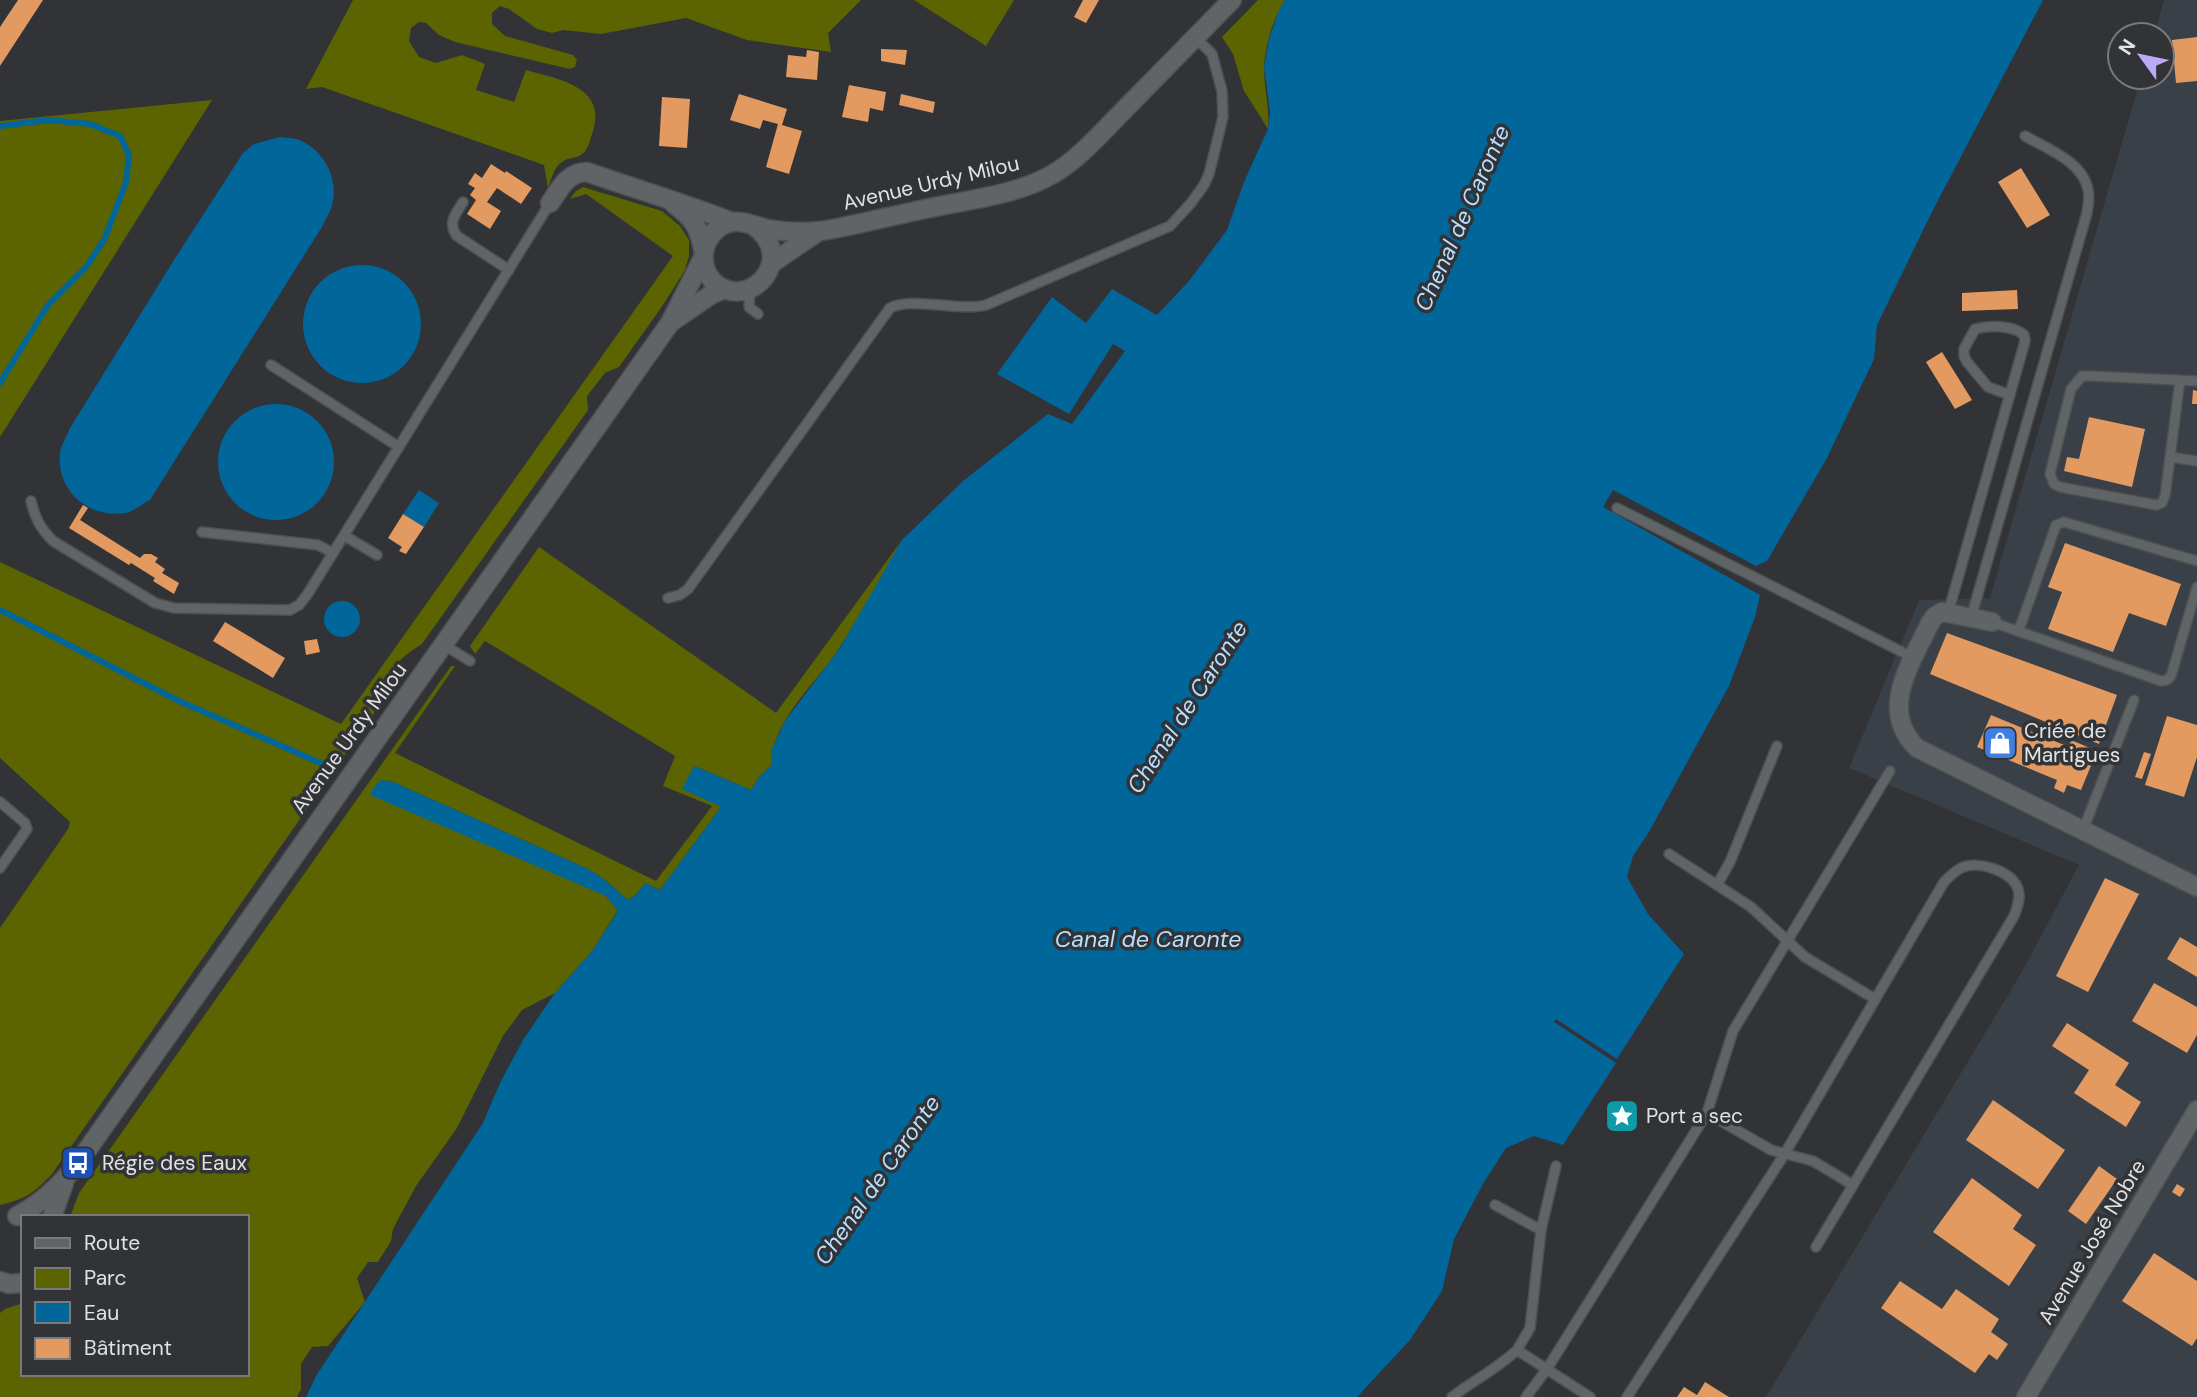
<svg xmlns="http://www.w3.org/2000/svg" width="2197" height="1397" viewBox="0 0 2197 1397" font-family="'DM Sans',sans-serif">
<style>
.built{fill:#394047}
.green{fill:#5b6400}
.water{fill:#01669a}
.lines{fill:none;stroke-linecap:round;stroke-linejoin:round}
.stream{stroke:#01669a;stroke-width:6}
.building{fill:#e39a61}
.lane-casing{stroke:#4d4f50;stroke-width:12}
.street-casing{stroke:#4d4f50;stroke-width:21}
.lane{stroke:#616467;stroke-width:9}
.street{stroke:#616467;stroke-width:18}
.labels{text-anchor:middle;stroke-width:7;stroke-linejoin:round;paint-order:stroke}
.street-label{font-size:21px;fill:#e0e2e3;stroke:#313336}
.poi-label{font-size:21px;fill:#e0e2e3;stroke:#313336;text-anchor:start}
.water-label{font-size:23px;font-style:italic;fill:#b8defc;stroke:#313336}
</style>
<rect width="100%" height="100%" fill="#313336"/>
<polygon class="built" points="2164,0 2197,0 2197,1397 1766,1397 2020,975 2079,865 1849,768 1919,600 1990,598 2141,77 2162,77 2162,35 2154,35"/>
<g class="green">
<path d="M353 0H861L828 33 831 52 747 40 686 18 601 34 563 30 552 33 537 29 509 9 500 6 492 13V24L505 36 573 55 577 60 575 67 570 69 455 42 439 35 426 23 419 22 411 28 409 41 419 57 436 63 462 55 485 64 476 90 514 102 526 70C557 79 607 86 593 131 590 139 589 150 581 155 576 158 570 158 565 160 554 166 552 177 548 188L544 165 322 87 306 89Z"/>
<polygon points="914,0 1014,0 986,46"/>
<path d="M1258 0H1285C1273 19 1265 45 1264 68 1264 89 1270 107 1268 129L1244 91 1233 54 1222 37Z"/>
<polygon points="212,100 0,437 0,121"/>
<path d="M583 187 662 211 680 226 689 240V256L685 270 663 305 619 367 605 373 587 396 588 410 422 644C401 657 389 667 388 693L52 1174C34 1193 26 1199 0 1205V928L68 829 70 822 0 758V562L341 724 673 256 586 194 570 199 576 191Z"/>
<path d="M902 540C882 576 862 613 840 647 817 683 771 721 771 766L760 776 751 790 694 766 721 807 660 890 645 883 637 894 628 900 605 880 588 869 393 782 381 780 606 896 618 910 593 950 555 993 522 1010 503 1036 457 1128 416 1186 393 1229 391 1241 378 1262H368L357 1278 365 1302 328 1346 312 1347 301 1364V1389L297 1397H0V1313L5 1309 23 1303V1374H247V1217H70L79 1193 451 666H455L395 753 656 881 712 806 663 786 675 756 485 641 475 654 470 646 539 547 776 713Z"/>
</g>
<g class="water">
<polygon points="1285,0 2043,0 1933,210 1877,325 1874,359 1827,458 1767,561 1756,566 1613,490 1603,507 1760,595 1756,614 1729,686 1649,832 1633,856 1627,877 1648,914 1684,954 1617,1059 1556,1019 1554,1022 1616,1063 1563,1145 1534,1136 1506,1148 1484,1182 1454,1239 1442,1291 1410,1340 1357,1397 306,1397 316,1376 483,1123 500,1083 523,1040 555,993 593,950 618,911 606,896 370,795 374,787 381,780 393,782 588,869 605,880 628,900 637,894 645,883 660,890 721,807 682,789 694,766 751,790 760,776 771,766 771,751 785,721 840,648 902,540 963,481 1048,414 1072,424 1125,351 1113,344 1069,414 997,374 1052,297 1086,323 1112,289 1157,315 1189,281 1227,230 1244,182 1268,129 1270,112 1264,67 1269,39 1279,10"/>
<path d="M280 137C285 138 292 138 297 139 322 148 338 176 333 201 332 210 326 218 322 227L150 500C142 504 134 511 126 513 89 519 56 491 60 453 61 445 67 436 70 428L174 260 243 153 254 144Z"/>
<circle cx="362" cy="324" r="59"/>
<circle cx="276" cy="462" r="58"/>
<polygon points="419,490 439,503 424,527 403,514"/>
<circle cx="342" cy="619" r="18"/>
</g>
<g class="lines">
<g class="stream">
<polyline points="0,126 48,120 90,124 120,136 129,155 126,182 105,238 87,266 48,305 0,383"/>
<polyline points="0,610 179,701 325,765"/>
</g>
</g>
<g class="building">
<polygon points="18,0 43,0 0,66 0,27"/>
<polygon points="1083,0 1099,0 1086,23 1074,17"/>
<polygon points="2197,37 2197,81 2176,83 2172,40"/>
<polygon points="881,49 907,50 905,65 881,61"/>
<polygon points="807,50 819,52 817,80 786,77 788,55 806,57"/>
<polygon points="849,85 886,92 883,111 870,108 868,122 842,117"/>
<polygon points="739,94 787,109 782,125 802,131 789,174 766,167 778,124 763,120 760,129 730,120"/>
<polygon points="901,94 935,102 933,113 899,105"/>
<polygon points="662,97 690,99 687,148 659,146"/>
<polygon points="491,164 505,173 506,171 532,188 521,204 497,188 487,202 501,211 490,229 467,214 476,200 470,195 475,188 468,184 475,173 482,178"/>
<polygon points="2021,168 2050,215 2027,228 1998,182"/>
<polygon points="2017,290 2018,309 1962,311 1962,293"/>
<polygon points="1942,352 1972,400 1955,409 1926,362"/>
<polygon points="2193,390 2197,391 2197,404 2192,404"/>
<polygon points="2089,417 2145,429 2132,487 2064,471 2067,457 2079,459"/>
<polygon points="83,505 88,508 80,520 140,558 144,554 151,554 158,558 155,562 165,569 162,573 179,583 174,594 153,581 155,578 131,563 129,565 69,528"/>
<polygon points="403,514 424,527 406,554 399,551 402,547 388,538"/>
<polygon points="2065,543 2181,584 2166,626 2129,613 2113,652 2048,629 2062,592 2048,587"/>
<polygon points="225,622 285,658 273,678 213,641"/>
<polygon points="1947,633 2117,695 2099,744 1930,674"/>
<polygon points="317,639 320,652 306,655 304,641"/>
<polygon points="1991,715 2069,747 2071,740 2097,751 2081,790 2067,785 2064,793 2054,788 2057,780 1977,747"/>
<polygon points="2167,716 2197,725 2197,757 2184,797 2145,785"/>
<polygon points="2144,752 2151,754 2142,779 2135,777"/>
<polygon points="2105,878 2139,894 2088,992 2056,976"/>
<polygon points="2180,937 2197,947 2197,977 2167,959"/>
<polygon points="2154,983 2197,1007 2197,1035 2187,1053 2132,1021"/>
<polygon points="2067,1023 2129,1063 2115,1085 2141,1102 2126,1127 2074,1093 2089,1070 2052,1046"/>
<polygon points="1993,1100 2065,1150 2038,1189 1966,1140"/>
<polygon points="2099,1166 2117,1179 2086,1224 2068,1211"/>
<polygon points="1972,1178 2022,1215 2013,1229 2036,1245 2009,1286 1933,1232"/>
<polygon points="2177,1184 2185,1189 2180,1197 2172,1192"/>
<polygon points="2154,1253 2197,1281 2197,1338 2192,1346 2122,1301"/>
<polygon points="1900,1281 1942,1309 1956,1289 1999,1319 1991,1332 2008,1344 1997,1360 1989,1354 1975,1373 1881,1308"/>
<polygon points="1705,1382 1729,1397 1677,1397 1684,1387 1697,1395"/>
</g>
<g class="lines">
<g class="lane-casing">
<g id="lane">
<path d="M463 202C456 214 447 223 457 236L509 270"/>
<polyline points="750,288 749,307 758,314"/>
<polyline points="271,365 399,447"/>
<polyline points="2180,380 2165,496 2162,503 2156,505 2060,487 2054,484 2050,474 2071,389 2082,376 2091,376 2197,381"/>
<polyline points="2170,457 2197,461"/>
<path d="M31 501C35 518 40 528 53 541L155 603 174 608 290 610 299 605 307 595 550 203"/>
<polyline points="1617,508 1914,658"/>
<polyline points="202,532 318,545 333,553"/>
<polyline points="345,536 377,555"/>
<path d="M668 598 680 595 688 589 890 308C912 296 958 312 986 305L1170 226 1191 203 1204 185 1209 174 1223 117 1222 91 1212 54 1195 37"/>
<path d="M1948 613 1954 592 2025 341 2024 335C2013 325 1989 325 1975 329L1964 349V356L1967 362 1988 387 2010 395"/>
<path d="M1971 618 2087 213C2088 206 2090 197 2088 190 2083 162 2048 149 2025 136"/>
<polyline points="1992,622 2161,681 2167,680 2171,676 2197,587"/>
<polyline points="2019,630 2056,525 2064,522 2197,561"/>
<polyline points="444,645 470,661"/>
<polyline points="0,802 25,823 27,829 0,868"/>
<polyline points="2083,830 2134,700"/>
<polyline points="1669,854 1751,907 1805,957 1875,999"/>
<polyline points="1717,885 1730,862 1777,746"/>
<polyline points="1707,1113 1771,1150 1813,1161 1853,1185"/>
<polyline points="1495,1205 1541,1230 1530,1328 1517,1350 1590,1397"/>
<polyline points="1541,1230 1556,1166"/>
<path d="M1452 1397C1473 1381 1498 1368 1517 1350"/>
<polyline points="1526,1397 1547,1369 1707,1113 1733,1031 1890,771"/>
<path d="M1627 1397 1784 1155 1944 882C1949 877 1955 871 1961 868 1978 860 2012 871 2018 889 2021 898 2017 908 2014 916L1816 1247"/>
</g>
</g>
<g class="street-casing">
<g id="street">
<path d="M550 203C560 189 567 172 587 172 635 189 684 203 732 222"/>
<path d="M674 204C693 218 699 227 703 249"/>
<path d="M753 225C799 258 750 311 716 284 693 265 704 228 732 222 744 220 757 227 768 229 785 232 804 233 821 231 858 225 894 215 930 208 971 199 1017 195 1053 174 1080 158 1102 132 1124 110 1160 73 1196 37 1232 0"/>
<polyline points="772,263 819,231"/>
<polyline points="674,320 712,294 725,289"/>
<path d="M1992 622 1942 612 1935 616 1930 623C1911 664 1878 710 1917 748L2197 887"/>
<path d="M17 1216C42 1203 61 1185 78 1163L670 323 703 258"/>
<polyline points="52,1217 64,1183"/>
<polyline points="0,1281 9,1284 23,1283"/>
<polyline points="2026,1397 2197,1110"/>
</g>
</g>
<use href="#lane" class="lane"/>
<use href="#street" class="street"/>
</g>
<defs>
<g id="shop-square" transform="scale(1.75)"><rect x="-9" y="-9" width="18" height="18" rx="4" fill="#3f7fe0" stroke="#313336"/><path d="M-5-2.5h2.3a2.7 3.5 0 0 1 5.4 0H5L5.5 6h-11ZM-1.5-2.5h3a1.5 2.3 0 0 0-3 0Z" fill="#fff"/></g>
<g id="sight-square" transform="scale(1.75)"><rect x="-9" y="-9" width="18" height="18" rx="4" fill="#0f9aa8" stroke="#313336"/><path d="M0-6L1.8-2.2L6-1.7L2.9 1.2L3.7 5.4L0 3.3L-3.7 5.4L-2.9 1.2L-6-1.7L-1.8-2.2Z" fill="#fff"/></g>
<g id="bus-square" transform="scale(1.75)"><rect x="-9" y="-9" width="18" height="18" rx="4" fill="#1a4fb4" stroke="#313336"/><path d="M-5-6H5V4H4V6H2V4H-2V6H-4V4H-5ZM-3.5-4V0h7V-4ZM-3.5 1.2v1.5H-2V1.2ZM2 1.2v1.5H3.5V1.2Z" fill="#fff"/></g>
</defs>
<g fill-rule="evenodd">
<use href="#shop-square" x="2000" y="743"/>
<use href="#sight-square" x="1622" y="1116"/>
<use href="#bus-square" x="78" y="1163"/>
</g>
<g class="labels">
<g class="street-label">
<text transform="translate(931 183) rotate(-13)" y="7">Avenue Urdy Milou</text>
<text transform="translate(349 738) rotate(-54)" y="7">Avenue Urdy Milou</text>
<text transform="translate(2092 1242) rotate(-59)" y="7">Avenue José Nobre</text>
</g>
<g class="poi-label">
<text x="2024" y="738">Criée de<tspan x="2024" dy="24">Martigues</tspan></text>
<text x="1646" y="1123">Port a sec</text>
<text x="102" y="1170">Régie des Eaux</text>
</g>
<g class="water-label">
<text transform="translate(1462 218) rotate(-66)" y="8">Chenal de Caronte</text>
<text transform="translate(1187 707) rotate(-57)" y="8">Chenal de Caronte</text>
<text x="1148" y="947">Canal de Caronte</text>
<text transform="translate(877 1180) rotate(-55)" y="8">Chenal de Caronte</text>
</g>
</g>
<rect x="21" y="1215" width="228" height="161" fill="#313336" stroke="#77797b" stroke-width="2"/>
<rect x="35" y="1238" width="35" height="10" fill="#616467" stroke="#77797b" stroke-width="2"/>
<text x="84" y="1250" font-size="21" fill="#e0e2e3">Route</text>
<rect x="35" y="1268" width="35" height="21" fill="#5b6400" stroke="#77797b" stroke-width="2"/>
<text x="84" y="1285" font-size="21" fill="#e0e2e3">Parc</text>
<rect x="35" y="1302" width="35" height="21" fill="#01669a" stroke="#77797b" stroke-width="2"/>
<text x="84" y="1320" font-size="21" fill="#e0e2e3">Eau</text>
<rect x="35" y="1338" width="35" height="21" fill="#e39a61" stroke="#77797b" stroke-width="2"/>
<text x="84" y="1355" font-size="21" fill="#e0e2e3">Bâtiment</text>
<g transform="translate(2141 56) rotate(303)"><circle r="33" fill="#313336" stroke="#77797b" stroke-width="2"/>
<path d="M0-5L12 26L0 18L-12 26Z" fill="#bbaaf6"/>
<text y="-10" font-size="19" font-weight="bold" text-anchor="middle" fill="#e0e2e3">N</text>
</g>
</svg>
